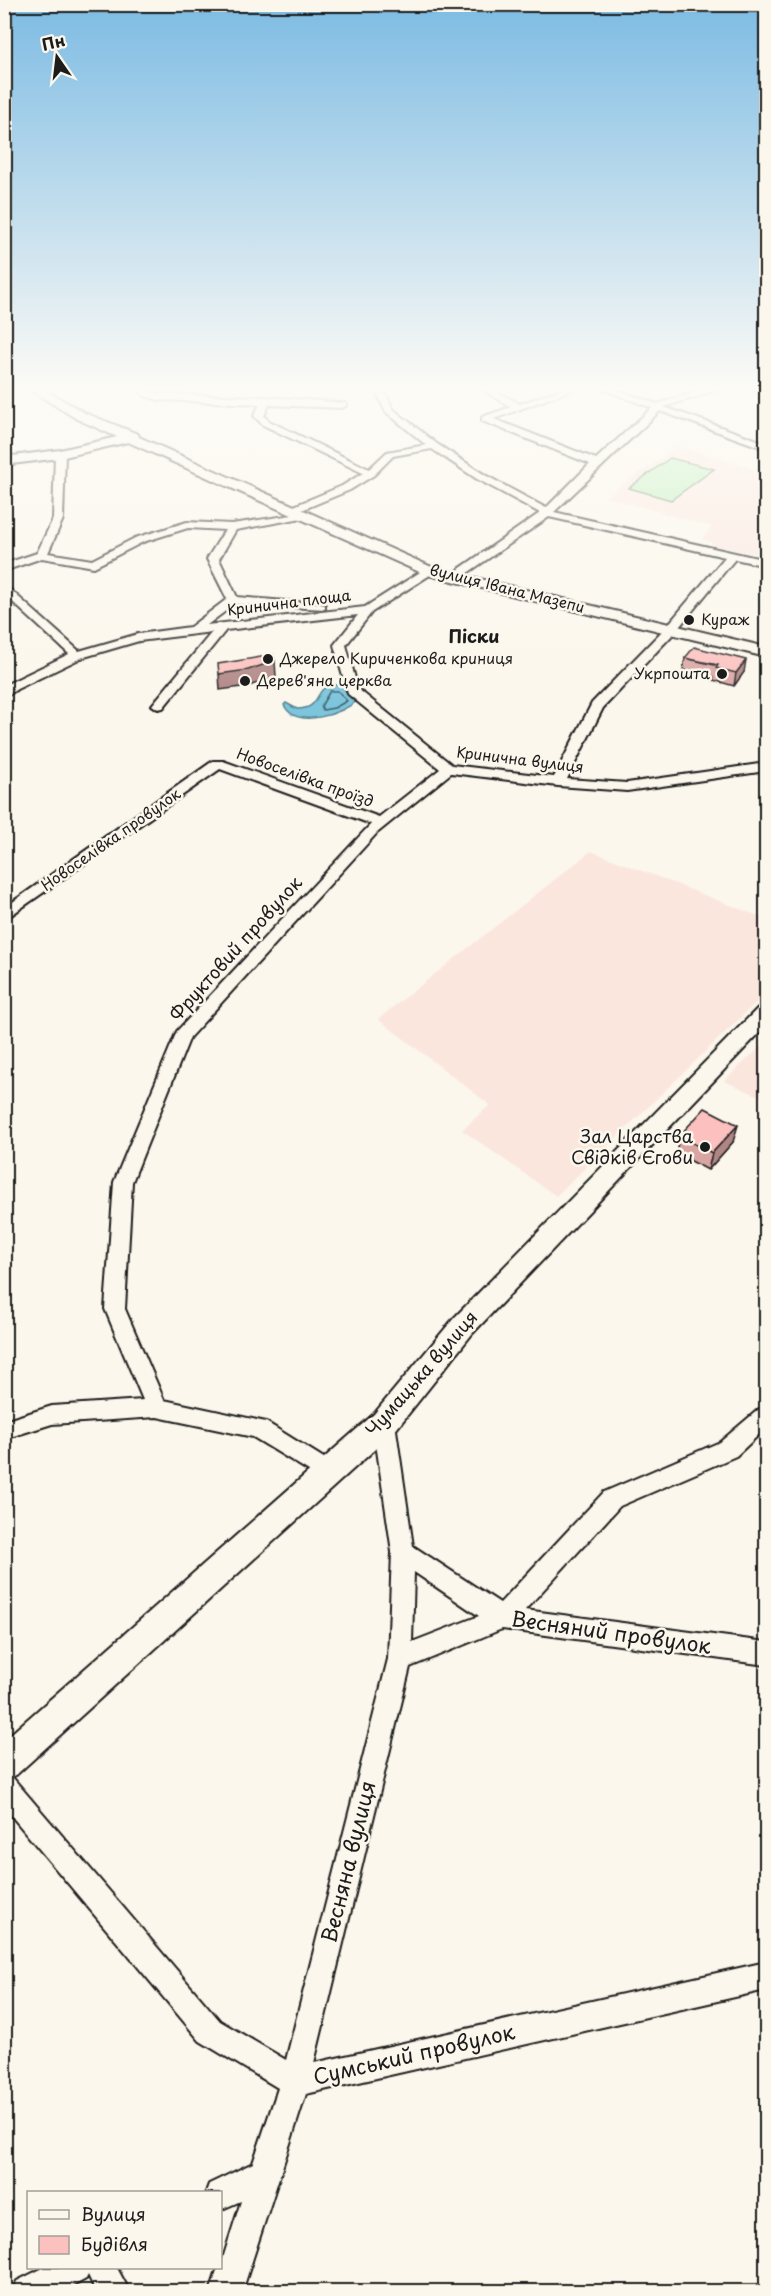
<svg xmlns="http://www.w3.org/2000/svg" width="771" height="2296" viewBox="0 0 771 2296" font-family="'Playpen Sans',sans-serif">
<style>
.built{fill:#fbe6de}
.green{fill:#b2efb5;stroke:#678668;stroke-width:1.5}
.water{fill:#7cc5dc;stroke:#56818f;stroke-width:1.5}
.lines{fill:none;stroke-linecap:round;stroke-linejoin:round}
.shore{stroke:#426069;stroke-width:1.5}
.street-casing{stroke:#1c1c1c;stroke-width:4}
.secondary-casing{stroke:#1c1c1c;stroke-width:4}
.street{fill:#fbf7ec;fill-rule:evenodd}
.secondary{fill:#fbf7ec;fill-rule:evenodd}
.wall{fill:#d9a5a3;stroke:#1c1c1c;stroke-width:1.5}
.shaded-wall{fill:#b08685;stroke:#1c1c1c;stroke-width:1.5}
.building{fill:#fcc0be;stroke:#1c1c1c;stroke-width:1.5}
.poi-dot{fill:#1c1c1c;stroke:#fbf7ec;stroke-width:2}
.labels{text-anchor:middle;stroke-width:5;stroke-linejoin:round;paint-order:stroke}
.far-street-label{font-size:15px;fill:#1c1c1c;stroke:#fbf7ec}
.far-poi-label{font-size:15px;fill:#1c1c1c;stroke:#fbf7ec;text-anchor:start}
.far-quarter-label{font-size:18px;font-weight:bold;fill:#1c1c1c;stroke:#fbf7ec}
.street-label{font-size:18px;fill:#1c1c1c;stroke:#fbf7ec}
.poi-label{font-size:18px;fill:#1c1c1c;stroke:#fbf7ec;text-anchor:end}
.near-street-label{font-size:21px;fill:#1c1c1c;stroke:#fbf7ec}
</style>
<rect width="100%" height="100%" fill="#fbf7ec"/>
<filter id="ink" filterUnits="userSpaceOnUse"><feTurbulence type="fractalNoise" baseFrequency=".0167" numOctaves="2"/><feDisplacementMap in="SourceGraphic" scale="12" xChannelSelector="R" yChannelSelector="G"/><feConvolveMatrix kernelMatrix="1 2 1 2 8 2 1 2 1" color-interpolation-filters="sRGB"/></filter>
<g filter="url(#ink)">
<g class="built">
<polygon points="677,446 766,473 766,553 764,556 712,545 711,542 702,539 712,527 606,497"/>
<polygon points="591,851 766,919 766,993 556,1196 462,1130 490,1105 378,1019"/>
<polygon points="766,1042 766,1099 724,1081"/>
</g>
<polygon class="green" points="670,458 714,469 671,500 629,488"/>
<path class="water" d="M330 685H340L358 700C342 714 296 730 284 705L286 703 297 709C321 709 314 690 330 685Z"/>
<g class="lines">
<polygon class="shore" points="330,691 338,691 347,701 334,708 323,710 321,706"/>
<g class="street-casing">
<g id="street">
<polygon points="134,386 144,386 151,392 159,394 267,397 345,403 347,405 342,408 269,405 264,416 269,421 369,469 387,452 426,445 386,412 373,386 382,386 393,409 437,444 485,475 546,508 590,464 482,421 482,417 511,407 476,386 486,386 520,404 570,386 582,386 494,419 596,459 652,408 594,386 606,386 657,404 716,386 729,386 664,407 766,443 766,449 763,448 660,411 554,512 766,560 766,566 735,559 675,632 603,708 567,779 627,783 766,763 766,771 627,791 558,786 451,773 377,833 190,1037 132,1182 125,1309 164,1400 266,1422 335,1465 338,1472 335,1479 327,1482 253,1437 157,1417 52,1424 4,1439 4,1421 52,1406 143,1400 105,1309 114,1182 177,1031 371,824 220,769 4,920 4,908 213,761 223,761 379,817 440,769 348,694 334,645 358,615 226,630 163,708 158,709 152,705 212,632 139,641 81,658 17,689 4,698 4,687 9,683 69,654 4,594 4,584 79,651 138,634 190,627 227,599 207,559 225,530 188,528 143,542 94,567 42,558 4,571 4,564 37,553 53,519 55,454 60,451 65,454 63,519 48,553 92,560 135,538 187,522 232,524 306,513 307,515 302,518 236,530 219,559 237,597 321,604 325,605 325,609 235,604 207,625 365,607 425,569 433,569 433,573 372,612 346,645 358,689 452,765 554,777 592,703 667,626 725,557 549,517 460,578 452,578 452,574 540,513 477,479 432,449 393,456 374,475 350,490 297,512 289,512 289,508 342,486 363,473 263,425 254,416 260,404 159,400 145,396"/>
<polygon points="745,386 766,386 766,392 747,388"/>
<path d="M766 1406V1428L736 1456 620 1506 525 1610 766 1642V1665L502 1629 410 1667 314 2063 766 1962V1990L306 2094 242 2292H210L218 2268H220L241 2201 220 2210V2192H206L209 2184 253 2163 278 2088 200 2041 4 1807V1774L13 1778 220 2021 286 2060 388 1659 392 1552 373 1423 376 1417 384 1414 392 1417 395 1423 413 1546 500 1603 604 1492 720 1442 759 1409ZM414 1572 479 1616 412 1642Z"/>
<polygon points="43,2268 117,2268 130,2292 96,2292 88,2275 86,2279 62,2292 12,2292 17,2281"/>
</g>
</g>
<g class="secondary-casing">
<g id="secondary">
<polygon points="24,386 38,386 85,413 138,434 139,437 434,568 766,647 766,657 424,574 128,442 60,458 4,465 4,457 60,450 117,437 77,419"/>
<polygon points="766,1006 766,1026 472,1334 394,1432 16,1775 4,1780 4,1740 374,1414 454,1318 758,1008"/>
</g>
</g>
<use href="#street" class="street"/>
<use href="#secondary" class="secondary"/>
</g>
<g class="wall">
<polygon points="685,658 744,672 734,686 713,680 714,677 683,670"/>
<polygon points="679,1136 733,1142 708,1170 676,1153"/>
</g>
<g class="shaded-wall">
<polygon points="746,660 744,672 734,686 736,673"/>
<polygon points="275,661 276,677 249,686 220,690 219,674"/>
<polygon points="738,1125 733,1142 708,1170 712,1153"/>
</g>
<g class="building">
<polygon points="694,647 746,660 736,673 716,668 718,665 685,658"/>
<polygon points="273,655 275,661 248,670 219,674 218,664"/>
<polygon points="705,1108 738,1125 712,1153 679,1136"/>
</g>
</g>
<linearGradient id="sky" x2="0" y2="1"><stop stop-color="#7dbbe3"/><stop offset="0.55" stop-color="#fdfbf6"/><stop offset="1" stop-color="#fdfbf6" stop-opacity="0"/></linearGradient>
<rect width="771" height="707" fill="url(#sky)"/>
<g class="poi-dot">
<circle cx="689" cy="620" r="6"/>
<circle cx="268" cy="659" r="6"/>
<circle cx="722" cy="674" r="6"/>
<circle cx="245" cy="681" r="6"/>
<circle cx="705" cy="1147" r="6"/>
</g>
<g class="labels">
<g class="far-street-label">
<text transform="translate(507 589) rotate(14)" y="5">вулиця Івана Мазепи</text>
<text transform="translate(289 603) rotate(-7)" y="5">Кринична площа</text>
<text transform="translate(520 760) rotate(7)" y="5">Кринична вулиця</text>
<text transform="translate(305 778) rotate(20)" y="5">Новоселівка проїзд</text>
<text transform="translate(111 840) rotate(-35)" y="5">Новоселівка провулок</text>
</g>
<g class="far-poi-label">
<text x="701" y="625">Кураж</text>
<text x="280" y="664">Джерело Кириченкова криниця</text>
<text x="710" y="679" text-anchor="end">Укрпошта</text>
<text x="257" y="686">Дерев'яна церква</text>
</g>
<g class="far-quarter-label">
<text x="474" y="643">Піски</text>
</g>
<g class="street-label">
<text transform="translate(236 949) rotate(-48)" y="6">Фруктовий провулок</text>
<text transform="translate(422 1374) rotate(-49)" y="6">Чумацька вулиця</text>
</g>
<g class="poi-label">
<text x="693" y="1143">Зал Царства<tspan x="693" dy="21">Свідків Єгови</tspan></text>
</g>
<g class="near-street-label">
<text transform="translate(611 1633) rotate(8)" y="7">Весняний провулок</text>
<text transform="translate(349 1862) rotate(-76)" y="7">Весняна вулиця</text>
<text transform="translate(414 2055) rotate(-13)" y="7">Сумський провулок</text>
</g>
</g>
<rect width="771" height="2296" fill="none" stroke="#fbf7ec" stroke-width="24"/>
<rect x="12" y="12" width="747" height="2272" fill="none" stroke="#1c1c1c" stroke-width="2" filter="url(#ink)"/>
<rect x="27" y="2191" width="195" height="78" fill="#fbf7ec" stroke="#a29f99" stroke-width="1.5"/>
<rect x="39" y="2210" width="30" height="9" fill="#fbf7ec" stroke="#a29f99" stroke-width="1.5"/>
<text x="81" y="2221" font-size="18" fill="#1c1c1c">Вулиця</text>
<rect x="39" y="2236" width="30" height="18" fill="#fcc0be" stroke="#a29f99" stroke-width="1.5"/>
<text x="81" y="2251" font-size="18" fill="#1c1c1c">Будівля</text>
<g transform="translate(57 57) rotate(346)" stroke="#fbf7ec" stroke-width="4.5" paint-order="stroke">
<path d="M0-4.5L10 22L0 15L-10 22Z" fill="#1c1c1c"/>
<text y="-9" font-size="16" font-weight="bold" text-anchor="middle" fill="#1c1c1c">Пн</text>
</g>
</svg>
